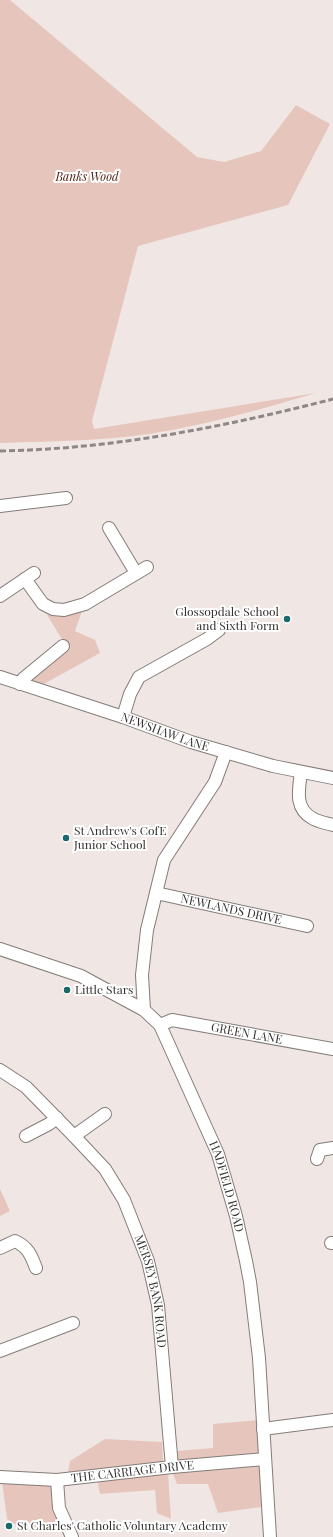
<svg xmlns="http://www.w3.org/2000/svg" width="333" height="1537" viewBox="0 0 333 1537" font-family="'Playfair Display',serif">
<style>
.green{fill:#e6c6bc}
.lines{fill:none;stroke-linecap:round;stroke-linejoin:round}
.minor-casing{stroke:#837c79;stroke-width:14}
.minor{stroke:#fff;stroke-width:12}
.rail{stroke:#8d8785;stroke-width:3;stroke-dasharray:6 3;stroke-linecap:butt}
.poi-dot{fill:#1a6869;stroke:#fff;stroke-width:1.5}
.labels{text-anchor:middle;stroke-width:4;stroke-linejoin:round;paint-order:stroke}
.park-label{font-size:12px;font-style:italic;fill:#522111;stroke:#fff}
.poi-label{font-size:12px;fill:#343130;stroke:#fff;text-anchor:start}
.street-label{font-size:12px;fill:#343130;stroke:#fff}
</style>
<rect width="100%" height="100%" fill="#f0e7e4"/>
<g class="green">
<path d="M0 0H10L197 157 224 162 261 151 296 105 330 124 288 205 138 246 92 421 94 429 316 393C269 407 221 421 172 430 116 441 57 441 0 443Z"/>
<polygon points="43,608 82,611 75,631 95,640 100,653 42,685 30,680 63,641"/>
<polygon points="0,1189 10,1211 0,1216"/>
<polygon points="258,1420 259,1455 177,1461 176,1451 213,1448 213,1424"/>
<polygon points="105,1439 162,1442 163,1464 68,1473 70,1461"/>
<polygon points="260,1465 262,1507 218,1513 208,1484 177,1484 172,1471"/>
<polygon points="168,1473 171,1519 157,1513 155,1490 100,1494 97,1479"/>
<polygon points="2,1482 51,1484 60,1527 26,1531 7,1519"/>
</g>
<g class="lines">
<g class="minor-casing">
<g id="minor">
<polyline points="0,506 66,498"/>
<polyline points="109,528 136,573"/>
<polyline points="25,579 43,604 53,609 64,610 85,604 147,567"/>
<polyline points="0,596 34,573"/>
<path id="s1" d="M0 677 123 717 191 742 273 766 333 778"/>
<polyline points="20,684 23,679 63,646"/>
<polyline points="123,717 130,694 139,677 207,639 219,630"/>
<path d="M301 772C299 789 294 808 312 818 318 822 326 823 333 825"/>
<path id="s2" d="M156 893 307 926"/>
<path id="s3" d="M0 949 81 976 144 1010 160 1025 218 1154 236 1216 246 1261 250 1282 259 1358 270 1537"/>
<polyline points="144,1010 142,975 147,930 164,860 215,782 226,752"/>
<path id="s4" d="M160 1025 172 1020 333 1049"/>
<path id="s5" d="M0 1070 26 1087 74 1136 105 1169 124 1200 148 1261 158 1305 172 1467"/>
<polyline points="26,1136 49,1124 57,1118"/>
<polyline points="74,1136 105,1114"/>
<polyline points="317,1159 320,1150 333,1148"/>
<polyline points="331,1243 333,1243"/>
<path d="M0 1248 15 1241C28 1247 31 1255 36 1268"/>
<polyline points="0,1351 73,1323"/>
<polyline points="263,1429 333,1420"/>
<path id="s6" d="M0 1477 57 1480 172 1467 265 1459"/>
<polyline points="57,1480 59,1508 72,1537"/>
</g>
</g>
<use href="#minor" class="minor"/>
<path class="rail" d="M0 451C113 449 224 427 333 399"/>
</g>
<g class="poi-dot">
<circle cx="287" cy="619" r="4"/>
<circle cx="66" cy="838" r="4"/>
<circle cx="67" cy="990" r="4"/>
<circle cx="9" cy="1526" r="4"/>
</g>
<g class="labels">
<g class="park-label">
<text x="87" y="181">Banks Wood</text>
</g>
<g class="poi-label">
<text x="279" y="616" text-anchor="end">Glossopdale School<tspan x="279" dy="14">and Sixth Form</tspan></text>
<text x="74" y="835">St Andrew's CofE<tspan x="74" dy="14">Junior School</tspan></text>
<text x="75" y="994">Little Stars</text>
<text x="17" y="1530">St Charles' Catholic Voluntary Academy</text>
</g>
<g class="street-label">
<text dy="4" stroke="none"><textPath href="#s1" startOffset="174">NEWSHAW LANE</textPath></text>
<text dy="4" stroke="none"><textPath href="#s2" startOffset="77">NEWLANDS DRIVE</textPath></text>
<text dy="4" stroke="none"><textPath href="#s4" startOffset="89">GREEN LANE</textPath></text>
<text dy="4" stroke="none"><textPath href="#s3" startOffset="354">HADFIELD ROAD</textPath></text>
<text dy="4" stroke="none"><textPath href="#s5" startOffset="277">MERSEY BANK ROAD</textPath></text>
<text dy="4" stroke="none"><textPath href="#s6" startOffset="133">THE CARRIAGE DRIVE</textPath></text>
</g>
</g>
</svg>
